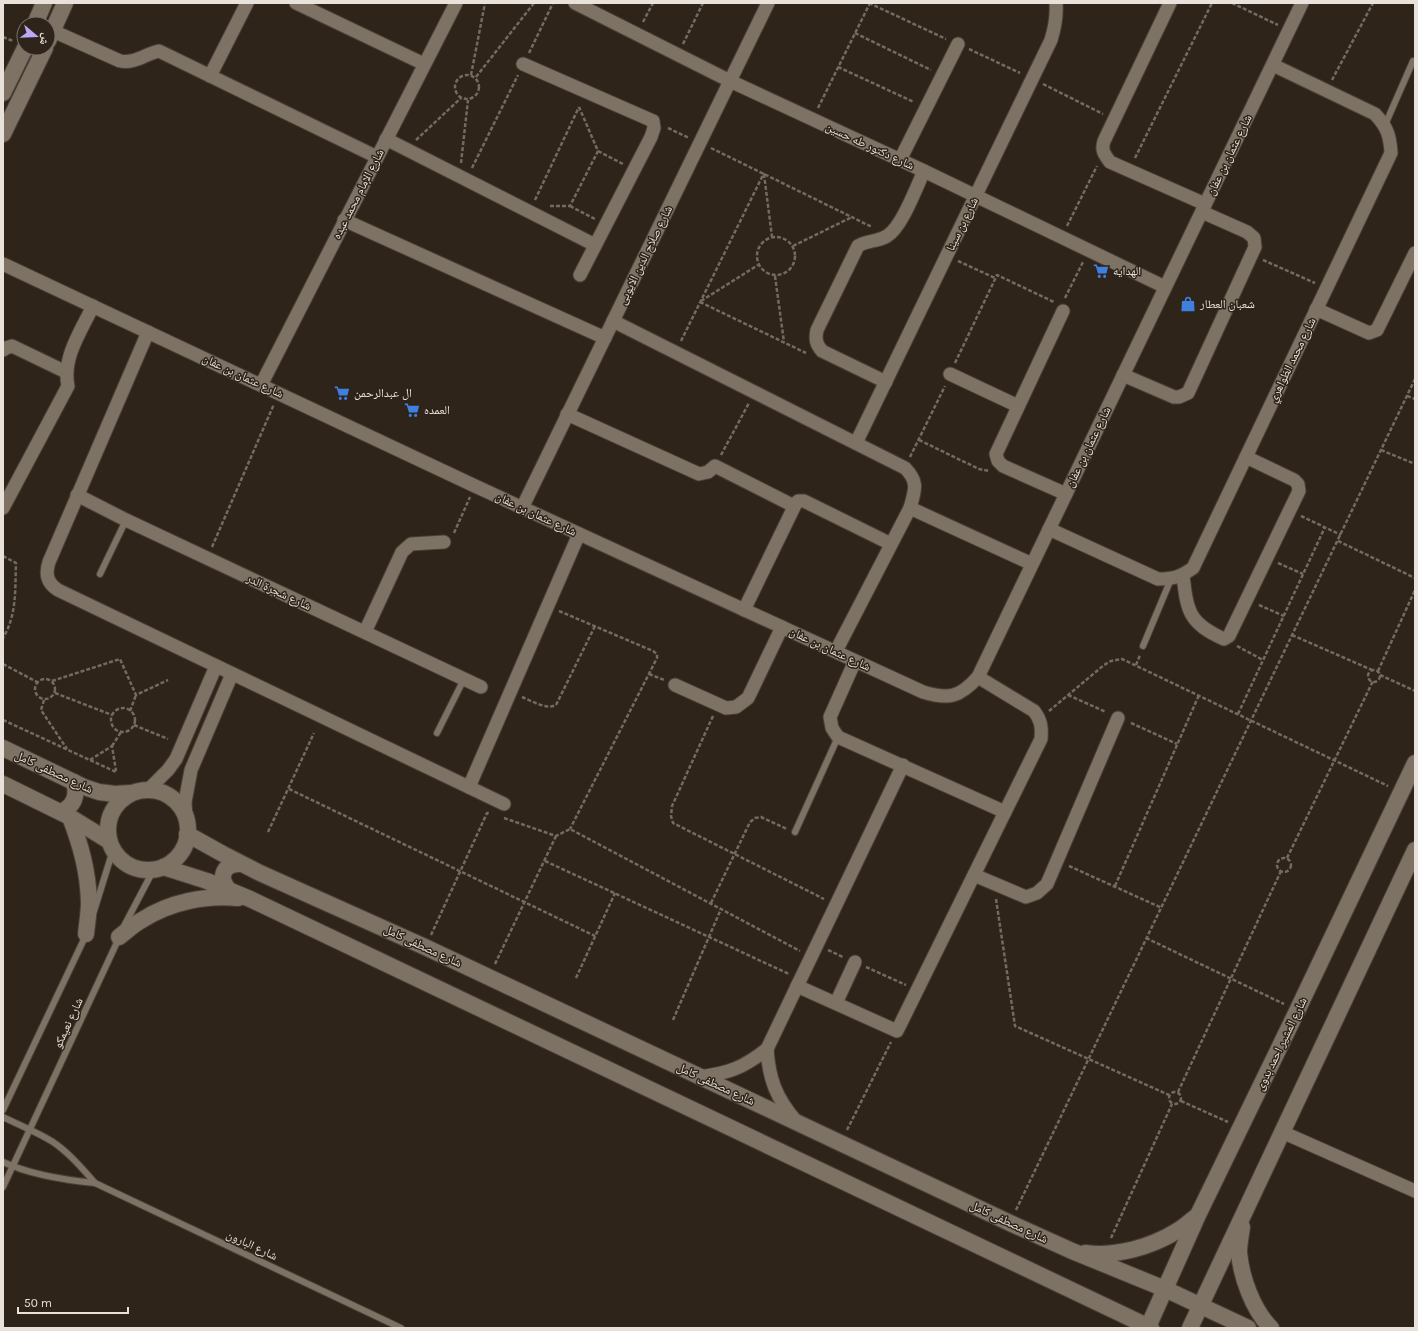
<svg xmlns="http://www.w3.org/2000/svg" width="1418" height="1331" viewBox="0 0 1418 1331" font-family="Karla,'Noto Naskh Arabic',sans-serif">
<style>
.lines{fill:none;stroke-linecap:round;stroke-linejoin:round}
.service-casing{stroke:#494038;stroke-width:8}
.minor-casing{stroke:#494038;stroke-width:15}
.tertiary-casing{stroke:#494038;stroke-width:18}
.path{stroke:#736b61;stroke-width:2.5;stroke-dasharray:4 2;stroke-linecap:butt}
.service{stroke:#7e7264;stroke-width:6}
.minor{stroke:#7e7264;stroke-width:13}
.tertiary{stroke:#7e7264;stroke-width:16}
.labels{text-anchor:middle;stroke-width:3;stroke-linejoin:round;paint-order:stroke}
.street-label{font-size:12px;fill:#e9e2db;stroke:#2e2419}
.poi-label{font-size:12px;fill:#e9e2db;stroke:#2e2419;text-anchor:start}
</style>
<rect width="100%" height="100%" fill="#2e2419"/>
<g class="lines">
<g class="service-casing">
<g id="service">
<polyline points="1385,125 1413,61"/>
<polyline points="100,574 126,520"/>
<polyline points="1143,646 1171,579"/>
<polyline points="437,733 464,679"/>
<polyline points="795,832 838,737"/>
<polyline points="94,911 113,850"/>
<polyline points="124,926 154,869"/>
<polyline points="3,1110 86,935"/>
<path d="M3 1117C19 1125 37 1132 53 1142 69 1153 82 1168 95 1183"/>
<path d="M3 1162C31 1175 64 1180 95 1183L401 1328"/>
<polyline points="3,1187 119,938"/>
</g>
</g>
<g class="minor-casing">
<g id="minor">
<polyline points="296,3 424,64"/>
<polyline points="575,3 730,81 924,171 1165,287"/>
<path d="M1170 3 1104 141C1101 150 1104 154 1110 162L1205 204"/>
<path d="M53 31 120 61C135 64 145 54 159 51L377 157"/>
<polyline points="523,64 653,121 654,128 651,137 580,275"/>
<polyline points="210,76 247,3"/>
<polyline points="386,139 595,245"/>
<polyline points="900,160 958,44"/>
<polyline points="344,220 605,338"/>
<path d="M3 264 475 486 923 692C949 700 960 697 978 677L1302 3"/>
<polyline points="1316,309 1369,333 1377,330 1415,253"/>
<polyline points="1063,311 996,454 998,461 1003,466 1066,494"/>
<path d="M613 321 905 468C919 482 915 490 910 508L836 651"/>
<path d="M148 332 49 562C45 574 47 583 58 590L504 804"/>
<polyline points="3,350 6,348 12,346 66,372"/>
<polyline points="950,374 1018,406"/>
<polyline points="1123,375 1174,397 1179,397 1188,393 1255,247 1254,238 1247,232 1202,212"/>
<path d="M886 382 822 351C816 344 815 339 817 330L858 246C867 240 878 242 887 236 902 227 916 188 924 171"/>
<polyline points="261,385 456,3"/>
<polyline points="567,414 699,474 708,472 715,466 794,506"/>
<path d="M856 443 1051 40C1055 27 1057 16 1056 3"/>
<polyline points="77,495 126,520 481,687"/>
<path d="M3 508 68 386C62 358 81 331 93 306"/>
<polyline points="522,508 768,3"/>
<polyline points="910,508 1032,564"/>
<path d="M1049 529 1158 579C1174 579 1180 577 1193 568L1391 153C1390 135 1387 127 1375 114L1273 65"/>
<path d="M1183 575C1187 612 1189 623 1224 639L1229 636 1299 491 1298 484 1294 480 1246 457"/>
<polyline points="744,610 796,503 798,501 804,501 891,544"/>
<polyline points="365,632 402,552 411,544 444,542"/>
<polyline points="855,661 830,717 832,728 838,737 1005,812"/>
<polyline points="675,685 726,708 736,707 748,698 782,627"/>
<polyline points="469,787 579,534"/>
<polyline points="149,789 168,770 176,759 216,666"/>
<polyline points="186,817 185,802 191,770 232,674"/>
<polyline points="974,875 1026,897 1037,893 1047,884 1118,718"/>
<path d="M797 986 897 1031 1041 739C1042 727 1041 720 1034 711L978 677"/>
<polyline points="836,1003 855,962"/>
<path d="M767 1049C769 1079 776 1098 796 1121"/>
<path d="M699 1077C729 1073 743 1068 767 1049L903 765"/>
<polyline points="1282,1132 1415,1191"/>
</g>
</g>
<g class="tertiary-casing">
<g id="tertiary">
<polyline points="35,24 44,3"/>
<polyline points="48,41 65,3"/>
<polyline points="3,93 25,48"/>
<polyline points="3,134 45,48"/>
<polyline points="3,748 84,787 99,792 115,794 130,793"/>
<polyline points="3,784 70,817 109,841"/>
<circle cx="148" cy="830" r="40"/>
<path d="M61 812C74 806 78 796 74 782"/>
<path d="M70 817C81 846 88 871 89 902 89 913 87 923 86 934"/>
<polyline points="187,834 223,854 260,873 425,947 1010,1223 1072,1251 1165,1289 1248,1328"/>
<polyline points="163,867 207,881 250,899 1151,1328"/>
<path d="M229 890C217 877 224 863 241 864"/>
<path d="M119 937C127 931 134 924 142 920 170 902 205 895 238 898"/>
<path d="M1242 1227C1241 1235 1239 1244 1239 1252 1241 1277 1253 1310 1271 1328"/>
<path d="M1085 1253C1116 1257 1151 1247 1177 1231 1184 1227 1190 1221 1197 1216"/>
<polyline points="1148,1327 1198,1215 1297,1011 1415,763"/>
<polyline points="1190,1328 1415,850"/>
</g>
</g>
<g class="path">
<polyline points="869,3 946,39"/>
<polyline points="1232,3 1278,25"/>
<polyline points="643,22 653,3"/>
<polyline points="855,33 931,70"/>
<polyline points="3,37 13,41"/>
<polyline points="683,44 703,3"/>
<polyline points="969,49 1020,73"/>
<polyline points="529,53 553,3"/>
<polyline points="838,67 914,102"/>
<circle cx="467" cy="87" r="12"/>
<polyline points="471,75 485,3"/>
<polyline points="476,77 534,3"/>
<polyline points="1332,80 1373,3"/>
<polyline points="1043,84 1103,114"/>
<polyline points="818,108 870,3"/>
<polyline points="668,128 689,138"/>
<polyline points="416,140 461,98"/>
<polyline points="711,148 872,227"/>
<polyline points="598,151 623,164"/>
<polyline points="1135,158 1212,3"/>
<polyline points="461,163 468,100"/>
<polyline points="472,168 518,75"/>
<polyline points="764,174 772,237"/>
<polyline points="535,200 579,107"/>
<polyline points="550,206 570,206 598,151 579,107"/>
<polyline points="570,206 595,219"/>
<polyline points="1067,226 1097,166"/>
<circle cx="776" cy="256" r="19"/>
<polyline points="793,246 852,217"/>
<polyline points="1263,260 1315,283"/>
<polyline points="958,261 995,278"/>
<polyline points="775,276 784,342"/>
<polyline points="1065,298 1083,262"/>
<polyline points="701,301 758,265"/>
<polyline points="700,302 806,353"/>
<polyline points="681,341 764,173"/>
<polyline points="955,363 997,275 1054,302"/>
<polyline points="1407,396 1415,399"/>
<polyline points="919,440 979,469 989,471"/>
<polyline points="1381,450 1415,464"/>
<polyline points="721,455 749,403"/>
<polyline points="910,457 945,386"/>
<polyline points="1301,516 1341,535"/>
<polyline points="454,533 470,497"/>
<polyline points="1338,541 1415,578"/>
<polyline points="212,547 274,404"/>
<path d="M3 556 16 563C15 589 17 615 3 638"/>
<polyline points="1278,563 1303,574"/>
<polyline points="1259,605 1284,616"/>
<polyline points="559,611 653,651 657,654 657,658 570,829"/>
<polyline points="1292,635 1372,670"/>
<polyline points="1237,646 1263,660"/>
<polyline points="3,664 37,682"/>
<polyline points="1136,665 1140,655"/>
<circle cx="1374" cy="676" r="6"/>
<polyline points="1378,671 1415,590"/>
<polyline points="649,674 664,680"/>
<polyline points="1380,675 1415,691"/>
<circle cx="45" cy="689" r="10"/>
<polyline points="52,681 120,659 136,695 168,680"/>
<polyline points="55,693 112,715"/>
<polyline points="1068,695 1106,712"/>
<path d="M522 697C532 701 546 710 556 705L595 626"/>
<polyline points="44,700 41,710 67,749"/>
<circle cx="123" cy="720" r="12"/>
<polyline points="130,711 136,695"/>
<polyline points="1049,711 1104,665 1111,661 1122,659 1388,786"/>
<polyline points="1238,714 1325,527"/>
<polyline points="713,716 672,806 671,816 673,823 824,899"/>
<polyline points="3,720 116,772"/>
<polyline points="1131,723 1177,744"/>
<polyline points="134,725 168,739"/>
<polyline points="112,746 121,732"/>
<polyline points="90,760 112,746 116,771"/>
<polyline points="289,789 595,936"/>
<polyline points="504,818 556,836 570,829 800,951"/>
<polyline points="268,832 314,733"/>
<polyline points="1287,858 1373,681"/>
<circle cx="1284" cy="865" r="7"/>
<polyline points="545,861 789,974"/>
<polyline points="1069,866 1162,908"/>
<polyline points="1115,886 1199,695"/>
<polyline points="996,899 1015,1026 1169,1095"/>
<polyline points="711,903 750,822 755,818 761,817 787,829"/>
<polyline points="431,935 487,813 489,813"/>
<polyline points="1146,938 1284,1004"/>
<polyline points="828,950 843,957"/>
<polyline points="495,964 556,836"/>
<polyline points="866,967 906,985"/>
<polyline points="576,978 615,893"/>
<polyline points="673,1020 721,909"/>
<circle cx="1175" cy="1098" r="6"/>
<polyline points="1178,1092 1281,871"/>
<polyline points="1181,1101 1228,1122"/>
<polyline points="847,1130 891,1042"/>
<polyline points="1016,1210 1415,379"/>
<polyline points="1111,1238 1172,1104"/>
</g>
<use href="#service" class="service"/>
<use href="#minor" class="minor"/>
<use href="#tertiary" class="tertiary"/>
</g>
<defs>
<g id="supermarket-bare" transform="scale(1.2)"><path d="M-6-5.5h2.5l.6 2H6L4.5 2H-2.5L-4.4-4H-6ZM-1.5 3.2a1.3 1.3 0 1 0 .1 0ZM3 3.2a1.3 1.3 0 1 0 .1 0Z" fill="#3f7fe0" stroke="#2e2419" stroke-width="2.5" paint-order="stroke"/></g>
<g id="shop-bare" transform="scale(1.2)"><path d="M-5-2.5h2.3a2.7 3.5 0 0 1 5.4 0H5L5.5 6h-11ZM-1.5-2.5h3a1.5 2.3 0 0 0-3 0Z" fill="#3f7fe0" stroke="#2e2419" stroke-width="2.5" paint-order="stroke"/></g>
</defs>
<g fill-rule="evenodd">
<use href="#supermarket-bare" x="1101" y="271"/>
<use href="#shop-bare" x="1188" y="304"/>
<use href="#supermarket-bare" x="342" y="393"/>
<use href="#supermarket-bare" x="412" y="410"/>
</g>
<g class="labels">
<g class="street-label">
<text transform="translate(870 146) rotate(25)" y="4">شارع دكتور طه حسين</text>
<text transform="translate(1229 155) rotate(-64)" y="4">شارع عثمان بن عفان</text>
<text transform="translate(358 194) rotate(-63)" y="4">شارع الإمام محمد عبده</text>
<text transform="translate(962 224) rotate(-64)" y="4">شارع بن سينا</text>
<text transform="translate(645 255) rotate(-64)" y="4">شارع صلاح الدين الايوبى</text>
<text transform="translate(1292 360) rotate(-64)" y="4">شارع محمد الظواهري</text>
<text transform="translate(243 376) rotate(25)" y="4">شارع عثمان بن عفان</text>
<text transform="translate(1088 447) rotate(-64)" y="4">شارع عثمان بن عفان</text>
<text transform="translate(536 514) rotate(25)" y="4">شارع عثمان بن عفان</text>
<text transform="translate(279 592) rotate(25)" y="4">شارع شجرة الدر</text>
<text transform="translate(830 649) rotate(25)" y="4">شارع عثمان بن عفان</text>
<text transform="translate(54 772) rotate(25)" y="4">شارع مصطفى كامل</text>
<text transform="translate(423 946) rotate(25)" y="4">شارع مصطفى كامل</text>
<text transform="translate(68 1023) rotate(-65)" y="4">شارع نعيمكو</text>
<text transform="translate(1281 1044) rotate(-64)" y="4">شارع المشير احمد بدوى</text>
<text transform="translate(716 1084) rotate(25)" y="4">شارع مصطفى كامل</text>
<text transform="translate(1009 1222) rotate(25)" y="4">شارع مصطفى كامل</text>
<text transform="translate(252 1245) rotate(25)" y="4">شارع البارون</text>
</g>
<g class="poi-label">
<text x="1113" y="275">الهدايه</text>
<text x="1200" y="308">شعبان العطار</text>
<text x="354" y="397">ال عبدالرحمن</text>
<text x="424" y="414">العمده</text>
</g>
</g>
<rect width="1418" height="1331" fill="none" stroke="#e9e2db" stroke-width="8"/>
<g transform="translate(36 36) rotate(109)"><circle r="19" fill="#2e2419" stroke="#797067"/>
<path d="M0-3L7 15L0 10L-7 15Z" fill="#baaaf6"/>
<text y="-6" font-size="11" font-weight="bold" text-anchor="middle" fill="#e9e2db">ش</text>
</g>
<path d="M18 1307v6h110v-6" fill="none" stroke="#e9e2db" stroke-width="2"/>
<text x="24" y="1307" font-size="12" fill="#e9e2db" stroke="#2e2419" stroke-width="3" paint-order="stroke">50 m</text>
</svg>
